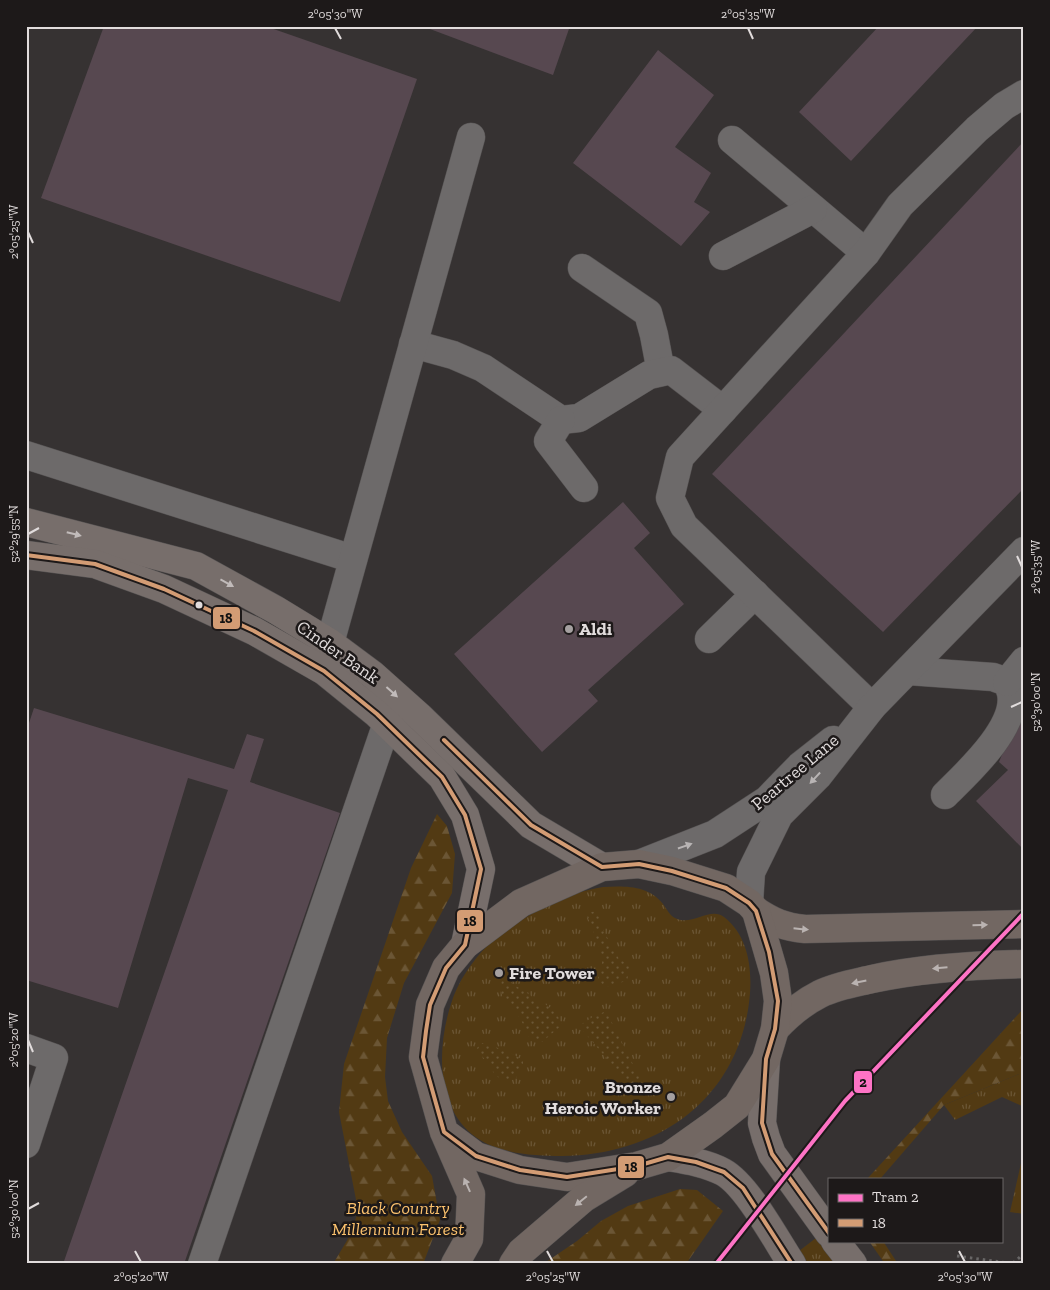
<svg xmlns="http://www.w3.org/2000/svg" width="1050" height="1290" viewBox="0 0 1050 1290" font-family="'Zilla Slab',serif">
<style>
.grass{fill:url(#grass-tufts)}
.forest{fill:url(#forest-firs)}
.park{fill:url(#park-dots)}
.building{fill:#574850}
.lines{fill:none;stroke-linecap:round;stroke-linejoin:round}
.minor-casing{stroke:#545151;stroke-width:29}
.major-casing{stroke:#545151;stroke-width:29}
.highway-casing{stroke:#545151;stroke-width:29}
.path{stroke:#686666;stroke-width:3;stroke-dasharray:2.5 4;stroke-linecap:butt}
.minor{stroke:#6d6a6a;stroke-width:28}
.major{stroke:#776e6b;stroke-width:28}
.highway{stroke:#726762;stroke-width:28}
.bus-1-casing{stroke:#1d1919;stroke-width:8}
.bus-1{stroke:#d39c74;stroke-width:4}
.tram-1-casing{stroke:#1d1919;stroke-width:8}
.tram-1{stroke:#fd73c5;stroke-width:4}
.oneway{fill:#c1bbba}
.oneway2{fill:#b8b4b4}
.oneway3{fill:#bab3b1}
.ticks{fill:none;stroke:#e1dcdc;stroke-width:2}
.bus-dot{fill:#e1dcdc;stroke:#1d1919;stroke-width:2}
.poi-dot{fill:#a5a0a0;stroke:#1d1919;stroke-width:2}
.labels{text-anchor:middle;stroke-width:5;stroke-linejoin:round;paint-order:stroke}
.poi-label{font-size:18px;font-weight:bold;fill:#e1dcdc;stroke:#1d1919;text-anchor:start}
.street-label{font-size:18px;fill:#e1dcdc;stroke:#1d1919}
.park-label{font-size:18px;font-style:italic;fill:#fbc16d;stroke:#1d1919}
.line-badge{stroke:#1d1919;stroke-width:2}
.pale-badge-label{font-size:14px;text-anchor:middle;font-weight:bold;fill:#111}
.neatline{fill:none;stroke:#e1dcdc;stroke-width:2}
.ticks-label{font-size:12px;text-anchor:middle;fill:#e1dcdc}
</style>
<defs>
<pattern id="grass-tufts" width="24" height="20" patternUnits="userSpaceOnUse" patternTransform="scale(1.25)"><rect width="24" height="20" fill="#523a13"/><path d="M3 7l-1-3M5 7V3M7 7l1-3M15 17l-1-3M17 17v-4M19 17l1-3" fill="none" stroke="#6b5635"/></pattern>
<pattern id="forest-firs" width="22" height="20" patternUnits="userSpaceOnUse" patternTransform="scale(1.25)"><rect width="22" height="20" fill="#523a13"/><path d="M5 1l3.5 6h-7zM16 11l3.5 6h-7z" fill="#6b5635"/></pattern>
<pattern id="park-dots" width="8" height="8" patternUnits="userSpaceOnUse" patternTransform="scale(1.25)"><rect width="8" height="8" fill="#523a13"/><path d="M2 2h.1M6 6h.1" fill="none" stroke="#6b5635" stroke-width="1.8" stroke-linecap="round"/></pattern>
</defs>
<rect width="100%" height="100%" fill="#363232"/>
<g class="grass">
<path d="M603 887C625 886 648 885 663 904 667 909 669 915 675 918 692 927 710 906 724 917 747 935 752 965 750 993 742 1095 662 1155 562 1156 535 1156 500 1154 477 1138 435 1109 437 1047 451 1004 457 983 472 961 488 945 493 940 500 935 506 931 536 909 566 893 603 887Z"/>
<polygon points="1019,1074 1024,1074 1024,1107 1002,1097 955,1120 944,1105"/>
<polygon points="1024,1150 1024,1214 1010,1212"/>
<polygon points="816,1238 835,1264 809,1264 799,1251"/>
</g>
<g class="forest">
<polygon points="437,814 447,826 455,854 452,893 404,983 387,1038 385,1077 388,1101 402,1132 432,1176 440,1220 423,1264 333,1264 352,1232 358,1210 339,1112 344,1064 411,868"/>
<polygon points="1024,1008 1024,1074 1019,1074 944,1105 880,1179 867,1179"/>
<polygon points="680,1189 697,1190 723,1211 686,1264 543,1264 577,1241 601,1221 628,1206"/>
<polygon points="869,1241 883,1241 898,1264 885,1264"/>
</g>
<g class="park">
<path d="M597 911 602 928 619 959 631 966 627 980 611 987 603 985 598 979C598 973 601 969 602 964 604 954 590 924 586 913Z"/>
<path d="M509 978 513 984 530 995 538 1005 545 1004C553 1009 558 1015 562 1025L542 1042C541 1041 534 1041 534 1041 527 1038 526 1030 523 1024 517 1011 504 1002 499 988L502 981Z"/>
<polygon points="606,1011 645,1088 637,1094 579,1026 591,1018"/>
<path d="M482 1043C492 1045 514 1054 523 1060V1065L516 1078 506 1081C493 1076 494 1072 486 1061 483 1056 478 1055 477 1048Z"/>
</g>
<g class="building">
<polygon points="104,26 265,26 417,79 340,302 41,198"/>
<polygon points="422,26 570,26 553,75"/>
<polygon points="879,26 978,26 851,161 799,112"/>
<polygon points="658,50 714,95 675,147 711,173 694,202 710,212 681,246 573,163"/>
<polygon points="1024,141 1024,488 883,632 712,474"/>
<polygon points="623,502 650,533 634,548 684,604 588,690 598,701 542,752 454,654"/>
<polygon points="1024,700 1024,850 976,801 1008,770 999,762"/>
<polygon points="34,708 234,769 247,734 264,739 250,782 340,813 184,1264 63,1264 228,790 188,778 118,1008 26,980 26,732"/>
</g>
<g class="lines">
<g class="minor-casing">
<g id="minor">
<polyline points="732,140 866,253"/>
<polyline points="723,256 813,209"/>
<polyline points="582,268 648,313 654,335 661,372"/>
<polyline points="413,344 453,355 483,368 561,420 579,418 649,375 671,370 723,410"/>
<polyline points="561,420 548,441 584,488"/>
<polyline points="26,455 353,559"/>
<polyline points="709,639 755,594"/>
<polyline points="330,643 471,137"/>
<path d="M908 671 993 677 1007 682C1008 685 1010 689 1011 693 1018 727 967 773 945 795"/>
<polyline points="1007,682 1024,661"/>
<polyline points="872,707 684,526 670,498 680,457 866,253 900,205 977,129 1004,106 1024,94"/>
<polyline points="639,864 715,834 767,800 800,766 833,740"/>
<polyline points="749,903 751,872 779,815 818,776 872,707 1024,551"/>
<polyline points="26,1048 54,1058 26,1144"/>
<polyline points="202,1264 387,723"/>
</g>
</g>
<g class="major-casing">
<g id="major">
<polyline points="26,522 196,566 276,610 330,643 373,675 420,717 531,825 602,867"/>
<polyline points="26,555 95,564 164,589 254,631 324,671 377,714 442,777 465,815 481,869 465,945"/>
<polyline points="766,1059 762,1123 766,1138 772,1154 829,1233"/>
<path d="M668 1157C686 1160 706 1163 723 1172 747 1185 776 1240 792 1264"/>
<polyline points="835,1241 853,1264"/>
</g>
</g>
<g class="highway-casing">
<g id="highway">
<path d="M756 911C773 922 784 927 805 929L1024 924"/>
<path d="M775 1029C789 1014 802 1003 820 994 836 986 855 983 872 979 922 968 972 965 1024 964"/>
<polyline points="444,1132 476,1156 520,1170 567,1177 637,1166 668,1157 713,1125 737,1106 766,1059 775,1029 778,1001 774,973 756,911 749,903 726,888 672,871 639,864 602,867 521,903 465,945 446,968 430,1005 423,1057 444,1132 471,1194 469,1239 455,1264"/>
<polyline points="513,1264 521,1252 584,1198 625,1173"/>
</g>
</g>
<g class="path">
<polyline points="957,1256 1015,1264"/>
<polyline points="1013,1263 1020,1257 1024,1257"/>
</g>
<use href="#minor" class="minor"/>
<use href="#major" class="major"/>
<use href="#highway" class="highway"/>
<g class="bus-1-casing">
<g id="bus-1">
<polyline points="26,555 95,564 164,589 254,631 324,671 377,714 442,777 465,815 481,869 465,945 446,968 430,1005 426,1031 423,1057 444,1132 476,1156 520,1170 567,1177 637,1166 668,1157 696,1162 724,1172 743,1188 792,1264"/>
<polyline points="444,740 531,825 602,867 639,864 672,871 726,888 749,903 756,911 769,952 778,1001 775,1029 766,1059 762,1123 772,1154 829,1233"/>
</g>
</g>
<use href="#bus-1" class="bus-1"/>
<g class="tram-1-casing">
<polyline id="tram-1" points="716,1264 845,1101 1024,913"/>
</g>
<use href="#tram-1" class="tram-1"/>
</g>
<defs><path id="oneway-solid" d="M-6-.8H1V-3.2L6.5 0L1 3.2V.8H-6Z" transform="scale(1.25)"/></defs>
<g class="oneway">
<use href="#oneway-solid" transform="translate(74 534) rotate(14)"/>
<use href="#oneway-solid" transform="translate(227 583) rotate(29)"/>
<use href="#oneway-solid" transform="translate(392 692) rotate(42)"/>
</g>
<g class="oneway2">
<use href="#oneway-solid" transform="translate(815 778) rotate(133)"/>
<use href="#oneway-solid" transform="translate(685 846) rotate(-19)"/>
</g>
<g class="oneway3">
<use href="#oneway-solid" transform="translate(980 925) rotate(-1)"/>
<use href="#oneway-solid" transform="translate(801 929) rotate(6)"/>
<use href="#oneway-solid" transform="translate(940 968) rotate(175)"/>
<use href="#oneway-solid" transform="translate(859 982) rotate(168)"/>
<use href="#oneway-solid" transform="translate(467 1185) rotate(-114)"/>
<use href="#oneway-solid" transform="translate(581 1201) rotate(141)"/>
</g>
<path class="ticks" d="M335 28 341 39M748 28 753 39M28 232 33 243M28 534 39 528M1017 556 1022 567M1011 707 1022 702M28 1040 33 1052M28 1209 39 1203M135 1251 141 1262M547 1251 553 1262M959 1251 965 1262"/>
<circle class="bus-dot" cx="199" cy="605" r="4.5"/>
<g class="poi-dot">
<circle cx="569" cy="629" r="5"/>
<circle cx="499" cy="973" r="5"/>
<circle cx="671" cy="1097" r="5"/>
</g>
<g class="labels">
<g class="poi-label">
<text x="579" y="635">Aldi</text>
<text x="509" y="979">Fire Tower</text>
<text x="661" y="1093" text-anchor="end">Bronze<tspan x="661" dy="21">Heroic Worker</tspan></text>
</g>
<g class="street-label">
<text transform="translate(338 652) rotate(35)" y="6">Cinder Bank</text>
<text transform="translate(795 772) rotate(-40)" y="6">Peartree Lane</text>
</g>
<g class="park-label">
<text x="398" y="1214">Black Country<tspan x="398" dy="21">Millennium Forest</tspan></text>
</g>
</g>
<g class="line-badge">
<rect x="212" y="606" width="29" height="24" rx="5" fill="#d39c74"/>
<rect x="456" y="909" width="28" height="24" rx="5" fill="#d39c74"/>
<rect x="853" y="1070" width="20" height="24" rx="5" fill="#fd73c5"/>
<rect x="617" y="1155" width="28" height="24" rx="5" fill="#d39c74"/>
</g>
<g class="pale-badge-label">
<text x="226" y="623">18</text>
<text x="470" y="926">18</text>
<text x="863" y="1087">2</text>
<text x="631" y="1172">18</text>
</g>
<rect width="1050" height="1290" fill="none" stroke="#1d1919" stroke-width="55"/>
<rect x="828" y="1178" width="175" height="65" fill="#1d1919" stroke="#6b6767"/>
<rect x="838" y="1194" width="25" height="8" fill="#fd73c5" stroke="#6b6767"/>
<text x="872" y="1202" font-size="15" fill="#e1dcdc">Tram 2</text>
<rect x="838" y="1219" width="25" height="8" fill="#d39c74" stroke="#6b6767"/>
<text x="872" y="1228" font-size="15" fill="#e1dcdc">18</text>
<rect x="28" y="28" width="994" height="1234" class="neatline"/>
<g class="ticks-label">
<text x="335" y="18">2°05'30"W</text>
<text x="748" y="18">2°05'35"W</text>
<text transform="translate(14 232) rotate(-90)" y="4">2°05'25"W</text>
<text transform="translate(14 534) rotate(-90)" y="4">52°29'55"N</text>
<text transform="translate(1036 567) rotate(-90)" y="4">2°05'35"W</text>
<text transform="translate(1036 702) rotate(-90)" y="4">52°30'00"N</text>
<text transform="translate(14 1040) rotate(-90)" y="4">2°05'20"W</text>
<text transform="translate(14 1209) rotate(-90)" y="4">52°30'00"N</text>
<text x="141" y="1281">2°05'20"W</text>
<text x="553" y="1281">2°05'25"W</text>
<text x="965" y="1281">2°05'30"W</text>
</g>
</svg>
